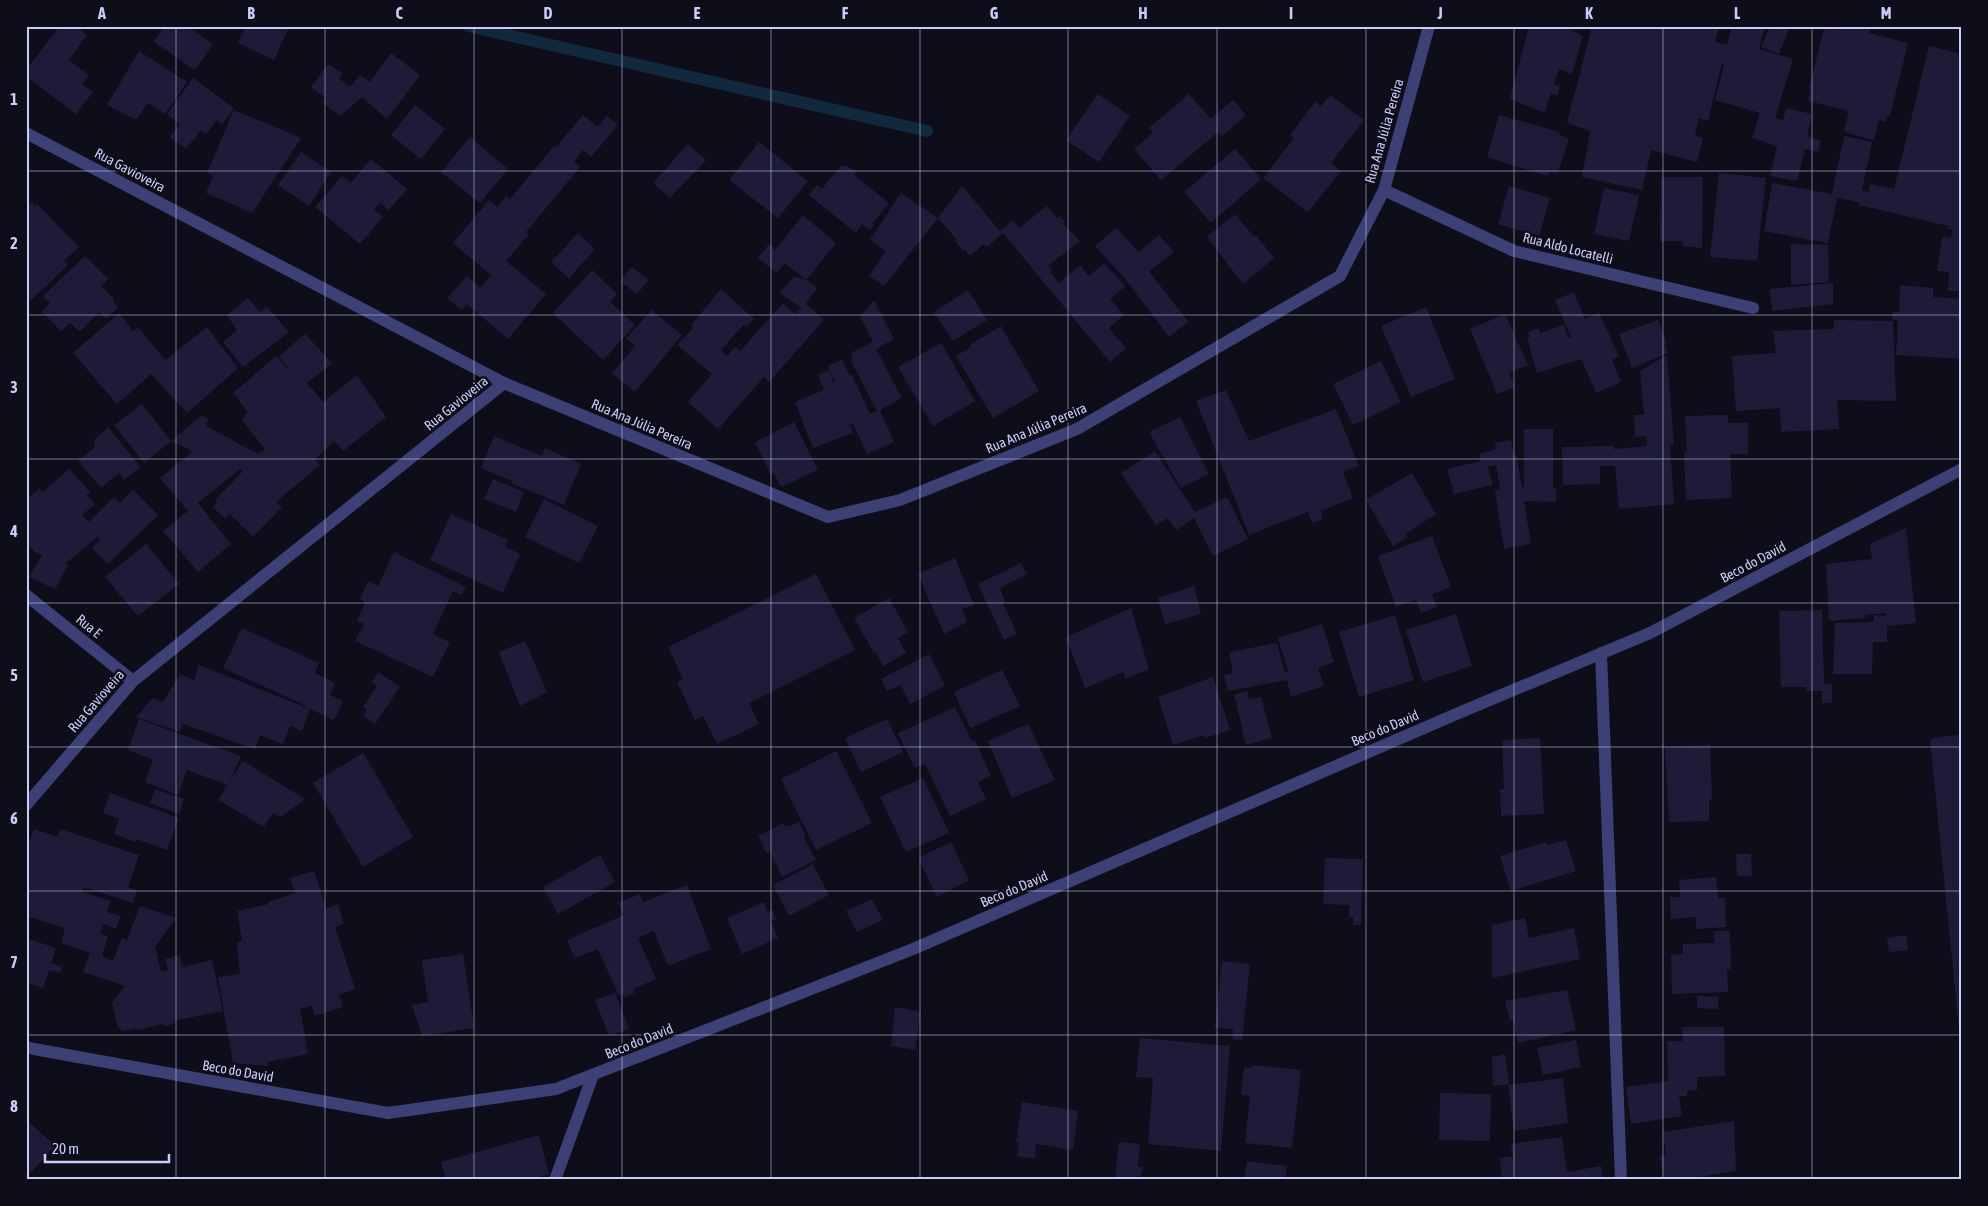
<svg xmlns="http://www.w3.org/2000/svg" width="1988" height="1206" viewBox="0 0 1988 1206" font-family="'Asap Condensed',sans-serif">
<style>
.lines{fill:none;stroke-linecap:round;stroke-linejoin:round}
.stream{stroke:#12283e;stroke-width:12}
.building{fill:#1e1b39}
.minor{stroke:#3d4074;stroke-width:12}
.grid{fill:none;stroke:#cdccf9;stroke-width:1;stroke-opacity:0.55}
.labels{text-anchor:middle;stroke-width:5;stroke-linejoin:round;paint-order:stroke}
.street-label{font-size:14px;fill:#cdccf9;stroke:#0e0d1a}
.neatline{fill:none;stroke:#cdccf9;stroke-width:2}
.grid-label{font-size:16px;text-anchor:middle;font-weight:bold;fill:#cdccf9}
</style>
<rect width="100%" height="100%" fill="#0e0d1a"/>
<g class="lines">
<polyline class="stream" points="468,26 927,131"/>
</g>
<g class="building">
<polygon points="60,26 76,26 87,35 69,60 89,75 82,84 93,92 76,114 26,76 26,70"/>
<polygon points="164,26 186,26 213,44 195,70 154,42"/>
<polygon points="246,26 289,27 274,60 238,43"/>
<polygon points="1529,26 1563,26 1583,36 1572,74 1559,69 1554,85 1560,87 1557,96 1551,93 1545,113 1510,99"/>
<polygon points="1592,26 1719,26 1715,42 1727,45 1732,26 1765,26 1759,49 1793,59 1775,118 1783,120 1786,108 1812,114 1807,137 1821,140 1818,152 1805,149 1797,181 1770,176 1777,146 1752,138 1760,113 1715,100 1724,64 1722,63 1708,121 1699,118 1695,135 1703,138 1697,162 1651,150 1642,190 1582,177 1590,131 1567,123"/>
<polygon points="1770,26 1790,26 1779,54 1761,47"/>
<polygon points="1835,26 1870,26 1869,33 1908,43 1890,116 1887,116 1885,122 1879,120 1874,140 1844,132 1849,111 1808,101 1811,89 1809,89 1824,28 1834,30"/>
<polygon points="1929,46 1962,54 1962,291 1948,291 1949,272 1937,271 1942,237 1951,238 1952,230 1947,229 1948,226 1859,205 1859,202 1838,198 1837,198 1828,243 1764,231 1772,183 1832,194 1844,136 1872,142 1862,190 1868,192 1870,184 1894,189"/>
<polygon points="139,51 187,82 165,114 148,103 136,120 107,105"/>
<polygon points="391,53 420,75 387,119 362,97 340,116 323,103 326,98 311,87 328,64 343,73 339,78 350,87 360,75 370,82"/>
<polygon points="193,78 234,108 222,125 217,120 206,134 201,130 186,149 170,137 180,124 167,114"/>
<polygon points="1098,94 1130,116 1099,162 1066,140"/>
<polygon points="1189,94 1211,119 1233,100 1246,115 1222,136 1218,132 1161,180 1134,149 1153,133 1149,128"/>
<polygon points="1330,95 1364,120 1331,163 1341,171 1308,212 1263,178 1294,138 1290,135 1315,102 1321,106"/>
<polygon points="415,105 445,129 421,159 391,135"/>
<polygon points="234,110 301,138 252,213 206,193 213,176 207,173"/>
<polygon points="583,115 598,127 607,116 618,125 591,157 583,150 574,162 580,167 526,232 529,234 506,261 546,294 508,339 467,304 462,310 447,298 467,276 480,288 491,275 453,243 489,200 497,207 506,196 510,199 554,146 556,147"/>
<polygon points="1499,115 1560,132 1559,135 1569,138 1558,173 1549,172 1548,176 1487,157"/>
<polygon points="470,137 508,169 480,203 441,172"/>
<polygon points="759,142 808,181 778,218 729,180"/>
<polygon points="688,144 706,160 670,198 653,183"/>
<polygon points="1235,149 1261,179 1211,223 1184,192"/>
<polygon points="301,152 331,172 309,206 278,185"/>
<polygon points="371,159 407,189 389,210 380,203 374,210 383,217 360,244 315,207 342,176 351,183"/>
<polygon points="841,165 844,167 846,165 856,172 854,175 889,203 872,224 874,225 870,230 862,224 856,233 809,195 817,185 822,189"/>
<polygon points="1719,173 1766,178 1757,261 1710,257"/>
<polygon points="1661,177 1703,177 1702,248 1683,246 1683,241 1660,241"/>
<polygon points="962,186 1000,231 1013,220 1019,228 1047,206 1057,218 1060,216 1065,222 1063,224 1080,241 1048,266 1052,271 1051,273 1059,283 1080,265 1089,276 1104,263 1125,286 1110,299 1124,315 1109,328 1126,348 1110,362 1003,233 987,247 984,244 970,256 964,249 963,251 955,241 957,240 938,218"/>
<polygon points="1509,186 1550,198 1539,236 1498,224"/>
<polygon points="1604,188 1639,195 1629,241 1594,234"/>
<polygon points="901,193 938,218 884,286 869,276 886,251 870,240"/>
<polygon points="32,202 35,206 37,204 79,247 64,261 68,265 26,305 26,207"/>
<polygon points="1235,214 1254,237 1256,235 1274,258 1243,284 1207,237"/>
<polygon points="803,215 836,243 806,280 785,263 777,273 758,258 769,244 775,250"/>
<polygon points="1116,228 1139,252 1159,235 1174,252 1149,271 1188,322 1169,337 1126,280 1095,246"/>
<polygon points="578,233 595,249 569,278 551,262"/>
<polygon points="1791,244 1828,245 1829,282 1791,285"/>
<polygon points="85,256 108,279 101,286 114,299 113,301 118,307 106,319 99,312 80,332 70,323 61,331 42,312 50,303 43,296"/>
<polygon points="632,267 649,280 637,294 620,281"/>
<polygon points="592,270 617,294 610,302 635,325 603,360 553,313"/>
<polygon points="794,276 808,281 817,288 806,304 824,320 769,382 764,377 718,429 688,402 712,374 677,345 693,328 691,325 721,289 754,319 746,327 743,325 721,350 727,356 735,347 740,351 783,303 795,314 801,308 780,293"/>
<polygon points="1833,283 1833,304 1772,311 1770,289"/>
<polygon points="1900,285 1933,288 1933,297 1962,299 1962,359 1896,355 1898,320 1893,320 1892,312 1899,312"/>
<polygon points="968,290 987,320 953,341 934,312"/>
<polygon points="1574,292 1585,319 1599,313 1619,356 1612,360 1621,382 1596,393 1581,359 1537,373 1527,338 1530,337 1528,332 1539,328 1540,333 1564,325 1568,338 1571,337 1555,300"/>
<polygon points="248,298 260,312 267,307 289,332 243,367 223,342 237,330 227,315"/>
<polygon points="874,300 894,339 876,349 902,398 880,410 894,442 867,454 853,424 850,425 853,433 813,448 795,402 824,390 818,375 829,370 833,382 835,382 828,366 842,359 850,376 852,375 870,414 877,411 850,359 853,358 851,353 873,342 860,317"/>
<polygon points="1426,307 1455,379 1411,397 1381,326"/>
<polygon points="651,310 682,335 635,392 612,373 635,346 626,339"/>
<polygon points="119,313 133,331 138,327 165,360 207,327 238,368 187,413 151,374 117,404 73,353"/>
<polygon points="1505,314 1528,365 1509,373 1515,387 1497,394 1470,329"/>
<polygon points="1658,320 1667,343 1664,344 1668,353 1632,368 1619,334"/>
<polygon points="1834,320 1893,321 1896,401 1837,400 1839,429 1781,432 1780,408 1736,411 1732,356 1776,353 1773,331 1834,329"/>
<polygon points="1001,326 1039,391 993,418 956,356 971,347 970,345"/>
<polygon points="305,334 332,363 307,383 323,402 357,375 386,417 343,451 334,441 315,459 320,465 276,502 282,507 253,537 230,514 225,519 213,507 217,502 215,500 243,471 240,469 198,503 231,544 198,572 163,531 188,511 160,478 193,451 171,441 202,415 208,419 206,426 258,454 265,449 242,420 247,411 233,393 276,356 293,374 279,356"/>
<polygon points="941,343 975,401 933,426 898,367"/>
<polygon points="1667,355 1674,445 1670,445 1674,504 1619,509 1615,466 1600,466 1600,484 1563,485 1562,447 1614,446 1614,449 1647,446 1646,436 1635,437 1634,415 1644,415 1640,371"/>
<polygon points="1381,361 1401,402 1353,425 1333,384"/>
<polygon points="1226,390 1249,441 1336,409 1359,466 1343,472 1353,498 1321,511 1323,519 1312,523 1308,512 1249,535 1196,401"/>
<polygon points="142,404 171,441 144,463 114,425"/>
<polygon points="1728,415 1728,423 1748,423 1748,454 1730,454 1732,498 1686,500 1684,453 1687,453 1685,416"/>
<polygon points="1180,417 1209,474 1181,488 1149,432"/>
<polygon points="794,422 818,470 781,487 774,473 771,475 755,442"/>
<polygon points="108,427 140,467 124,480 119,473 101,488 78,461 95,447 94,440"/>
<polygon points="1524,429 1553,429 1553,488 1556,487 1556,502 1524,501 1531,544 1504,549 1495,490 1500,489 1496,465 1488,467 1493,485 1454,494 1447,469 1481,461 1479,454 1496,449 1495,443 1511,440 1514,455 1516,455 1522,487 1524,487"/>
<polygon points="494,436 542,456 545,448 581,464 564,505 511,483 512,481 481,468"/>
<polygon points="1155,451 1195,512 1227,497 1248,539 1213,556 1194,518 1176,530 1168,518 1156,525 1121,473"/>
<polygon points="69,469 90,492 87,495 95,504 82,515 89,522 114,497 120,503 133,489 158,515 108,564 92,548 100,540 97,537 65,564 68,565 55,589 29,577 42,555 36,553 26,542 26,500 40,488 43,492"/>
<polygon points="1412,473 1436,514 1405,534 1408,537 1393,546 1366,500"/>
<polygon points="493,479 524,492 516,512 484,499"/>
<polygon points="544,499 598,526 579,563 525,537"/>
<polygon points="451,514 508,540 505,547 520,554 503,593 430,560"/>
<polygon points="1906,528 1916,623 1887,626 1887,642 1873,642 1872,674 1833,674 1835,623 1874,622 1874,615 1886,616 1886,613 1865,615 1865,618 1829,621 1826,564 1872,559 1870,544"/>
<polygon points="1432,536 1451,587 1432,594 1437,607 1421,613 1416,600 1396,607 1378,556"/>
<polygon points="146,544 179,584 138,616 105,577"/>
<polygon points="394,552 466,587 461,595 453,591 433,634 450,642 433,677 355,641 364,624 357,621 365,602 360,599 368,581 378,586"/>
<polygon points="955,558 974,605 962,609 967,622 944,634 918,574"/>
<polygon points="1021,563 1027,574 1000,588 1005,602 1003,603 1017,634 1004,640 978,584"/>
<polygon points="816,574 855,650 749,703 759,724 717,744 703,716 695,720 677,682 683,679 668,647"/>
<polygon points="1194,586 1201,614 1165,624 1158,598"/>
<polygon points="889,598 908,632 898,638 906,653 883,666 875,651 874,653 854,618"/>
<polygon points="1131,608 1149,669 1126,679 1123,672 1085,688 1066,637"/>
<polygon points="1822,610 1824,684 1832,684 1832,703 1822,703 1822,691 1806,691 1806,687 1781,687 1779,611"/>
<polygon points="1456,614 1472,666 1423,682 1406,630"/>
<polygon points="1395,615 1414,680 1359,697 1339,632"/>
<polygon points="1322,624 1334,662 1318,668 1324,686 1291,697 1287,680 1228,691 1224,675 1233,673 1229,652 1277,643 1285,673 1288,671 1278,638"/>
<polygon points="242,628 319,663 315,673 335,683 330,695 343,701 334,720 310,709 302,731 290,726 283,744 260,735 255,749 183,724 180,732 136,717 153,698 163,702 180,674 194,680 199,665 307,708 300,703 223,668"/>
<polygon points="525,641 547,692 520,706 499,652"/>
<polygon points="929,654 945,686 910,704 901,685 887,691 881,679"/>
<polygon points="1002,670 1020,706 970,728 954,692"/>
<polygon points="378,672 400,687 375,724 363,716 367,710 363,707 377,686 372,682"/>
<polygon points="1213,677 1230,730 1205,738 1204,735 1173,745 1158,697"/>
<polygon points="1247,691 1249,699 1261,697 1272,738 1246,745 1234,695"/>
<polygon points="955,707 972,741 975,740 991,776 978,782 986,799 950,816 925,764 915,768 898,733"/>
<polygon points="139,719 241,756 228,785 187,770 178,795 145,782 153,760 128,750"/>
<polygon points="887,719 903,752 861,772 845,738"/>
<polygon points="1028,724 1055,780 1012,798 988,741"/>
<polygon points="1962,734 1962,1039 1960,1039 1930,739"/>
<polygon points="1540,738 1544,814 1501,816 1500,789 1504,789 1502,740"/>
<polygon points="1710,745 1712,799 1709,800 1709,821 1669,822 1665,747"/>
<polygon points="836,751 872,823 816,850 781,779"/>
<polygon points="363,753 413,837 363,867 313,783"/>
<polygon points="243,761 305,799 281,817 273,813 264,827 218,800"/>
<polygon points="923,778 949,833 906,852 880,797"/>
<polygon points="155,789 184,799 179,814 150,803"/>
<polygon points="110,793 179,818 167,850 136,839 135,842 114,834 119,819 103,813"/>
<polygon points="799,822 806,835 803,836 816,860 782,877 770,852 767,854 758,836 783,823 785,826 787,825 788,827"/>
<polygon points="34,829 58,837 60,829 139,855 128,887 137,890 133,903 84,887 82,892 110,901 107,912 121,916 116,929 103,924 100,934 108,936 102,956 113,961 122,938 127,940 140,906 176,918 155,947 161,972 168,970 165,959 180,955 182,967 212,960 223,1011 173,1021 174,1024 164,1026 163,1024 137,1030 137,1028 124,1031 118,1028 112,1003 125,986 83,972 90,953 61,943 65,928 26,916 26,851"/>
<polygon points="1566,840 1576,871 1511,891 1500,856 1546,842 1547,845"/>
<polygon points="951,842 969,880 937,897 918,858"/>
<polygon points="1736,854 1751,854 1752,876 1737,876"/>
<polygon points="600,855 615,882 558,914 543,887"/>
<polygon points="1325,858 1363,859 1361,925 1353,925 1353,917 1349,917 1349,905 1323,904"/>
<polygon points="813,864 829,895 789,916 773,885"/>
<polygon points="314,871 326,908 338,904 344,924 335,927 355,989 339,995 343,1007 315,1016 312,1006 300,1009 308,1054 267,1062 268,1066 233,1063 218,977 240,974 237,942 242,941 237,911 269,904 268,902 295,893 290,878"/>
<polygon points="1716,877 1718,898 1725,898 1726,927 1696,929 1696,917 1671,919 1670,897 1680,897 1679,880"/>
<polygon points="687,885 711,949 668,966 654,931 638,938 656,979 633,989 634,993 625,997 623,994 619,996 598,949 575,958 567,940 624,915 618,903 640,894 643,902"/>
<polygon points="872,899 883,920 857,932 846,911"/>
<polygon points="764,902 768,912 772,910 777,919 771,921 778,938 742,954 727,918"/>
<polygon points="1525,918 1529,938 1574,928 1580,959 1492,978 1492,925"/>
<polygon points="1714,931 1730,931 1731,969 1727,969 1728,992 1672,994 1671,955 1683,954 1683,944 1715,943"/>
<polygon points="1906,935 1908,950 1889,952 1887,938"/>
<polygon points="26,938 56,948 51,963 62,967 60,973 49,970 43,988 26,982"/>
<polygon points="463,954 474,1028 422,1036 412,1005 428,1002 422,960"/>
<polygon points="1222,961 1250,964 1242,1040 1232,1039 1233,1029 1215,1028"/>
<polygon points="1567,990 1576,1030 1518,1043 1513,1020 1510,1021 1505,1001"/>
<polygon points="615,993 629,1029 609,1036 595,1000"/>
<polygon points="1697,996 1718,997 1718,1009 1697,1008"/>
<polygon points="895,1007 921,1012 915,1050 891,1046"/>
<polygon points="1682,1027 1724,1027 1725,1076 1697,1077 1697,1090 1687,1091 1687,1096 1679,1096 1682,1116 1631,1124 1626,1087 1668,1081 1667,1041 1683,1041"/>
<polygon points="1140,1038 1230,1046 1221,1151 1148,1144 1153,1078 1136,1077"/>
<polygon points="1576,1040 1581,1067 1543,1075 1537,1048"/>
<polygon points="1505,1054 1509,1084 1493,1086 1492,1057"/>
<polygon points="1252,1065 1301,1070 1292,1148 1245,1143 1250,1096 1241,1095 1244,1067 1252,1068"/>
<polygon points="1563,1078 1568,1123 1514,1131 1508,1085"/>
<polygon points="1440,1093 1491,1094 1490,1141 1439,1140"/>
<polygon points="1022,1102 1078,1111 1073,1150 1036,1144 1035,1159 1017,1156 1019,1143 1016,1142"/>
<polygon points="26,1119 55,1146 26,1178"/>
<polygon points="1734,1121 1736,1171 1680,1180 1664,1180 1660,1156 1666,1155 1663,1132"/>
<polygon points="539,1135 549,1174 528,1180 446,1180 441,1162"/>
<polygon points="1562,1137 1567,1172 1601,1166 1603,1180 1502,1180 1500,1158 1513,1156 1511,1144"/>
<polygon points="1119,1142 1140,1144 1138,1167 1143,1167 1141,1176 1138,1176 1137,1180 1115,1180"/>
<polygon points="1247,1161 1287,1166 1285,1180 1244,1180"/>
</g>
<g class="lines">
<g class="minor">
<polyline points="26,133 504,383 828,517 900,500 1077,429 1340,276 1384,190 1429,26"/>
<polyline points="1384,190 1514,251 1753,308"/>
<polyline points="26,595 133,681"/>
<polyline points="1601,653 1621,1180"/>
<polyline points="26,805 133,681 504,383"/>
<polyline points="26,1047 34,1049 388,1113 556,1089 913,949 1461,712 1650,633 1962,469"/>
<polyline points="555,1180 593,1075"/>
</g>
</g>
<path class="grid" d="M176 26V1180M325 26V1180M474 26V1180M622 26V1180M771 26V1180M920 26V1180M1068 26V1180M1217 26V1180M1366 26V1180M1514 26V1180M1663 26V1180M1812 26V1180M26 171H1962M26 315H1962M26 459H1962M26 603H1962M26 747H1962M26 891H1962M26 1035H1962"/>
<g class="labels">
<g class="street-label">
<text transform="translate(1384 131) rotate(-74)" y="5">Rua Ana Júlia Pereira</text>
<text transform="translate(130 170) rotate(28)" y="5">Rua Gavioveira</text>
<text transform="translate(1568 248) rotate(14)" y="5">Rua Aldo Locatelli</text>
<text transform="translate(456 403) rotate(-39)" y="5">Rua Gavioveira</text>
<text transform="translate(642 424) rotate(23)" y="5">Rua Ana Júlia Pereira</text>
<text transform="translate(1036 428) rotate(-23)" y="5">Rua Ana Júlia Pereira</text>
<text transform="translate(1753 562) rotate(-28)" y="5">Beco do David</text>
<text transform="translate(89 626) rotate(39)" y="5">Rua E</text>
<text transform="translate(96 701) rotate(-49)" y="5">Rua Gavioveira</text>
<text transform="translate(1385 728) rotate(-23)" y="5">Beco do David</text>
<text transform="translate(1014 889) rotate(-23)" y="5">Beco do David</text>
<text transform="translate(639 1041) rotate(-22)" y="5">Beco do David</text>
<text transform="translate(238 1071) rotate(10)" y="5">Beco do David</text>
</g>
</g>
<rect width="1988" height="1206" fill="none" stroke="#0e0d1a" stroke-width="55"/>
<path d="M45 1154v8h124v-8" fill="none" stroke="#cdccf9" stroke-width="2.5"/>
<text x="52" y="1154" font-size="15" fill="#cdccf9" stroke="#0e0d1a" stroke-width="4" paint-order="stroke">20 m</text>
<rect x="28" y="28" width="1932" height="1150" class="neatline"/>
<g class="grid-label">
<text x="102" y="19">A</text>
<text x="251" y="19">B</text>
<text x="399" y="19">C</text>
<text x="548" y="19">D</text>
<text x="697" y="19">E</text>
<text x="845" y="19">F</text>
<text x="994" y="19">G</text>
<text x="1143" y="19">H</text>
<text x="1291" y="19">I</text>
<text x="1440" y="19">J</text>
<text x="1589" y="19">K</text>
<text x="1737" y="19">L</text>
<text x="1886" y="19">M</text>
<text x="14" y="105">1</text>
<text x="14" y="249">2</text>
<text x="14" y="393">3</text>
<text x="14" y="537">4</text>
<text x="14" y="681">5</text>
<text x="14" y="824">6</text>
<text x="14" y="968">7</text>
<text x="14" y="1112">8</text>
</g>
</svg>
